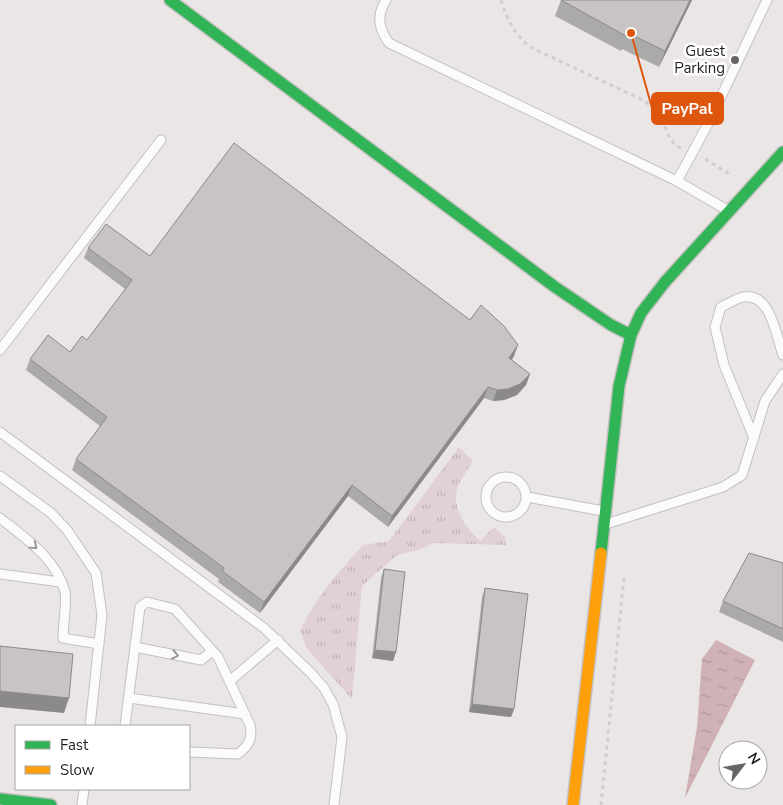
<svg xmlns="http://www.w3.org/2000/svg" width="783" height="805" viewBox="0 0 783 805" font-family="'Nunito Sans',sans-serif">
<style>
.grass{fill:url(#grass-tufts)}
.water{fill:url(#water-ripples)}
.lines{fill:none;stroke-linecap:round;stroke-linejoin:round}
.lane-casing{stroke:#c4c0c0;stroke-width:11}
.fast-casing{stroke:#c4c0c0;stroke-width:14}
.slow-casing{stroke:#c4c0c0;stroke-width:14}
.path{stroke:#d0cece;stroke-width:3;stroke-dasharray:4 4;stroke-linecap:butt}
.lane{stroke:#fcfbfb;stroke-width:9}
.fast{stroke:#30b455;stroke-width:11}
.slow{stroke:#ff9f0a;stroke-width:11}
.wall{fill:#aca9a9}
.shaded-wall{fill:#8c8989}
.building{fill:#c8c4c4;stroke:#8c8989}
.oneway{stroke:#9a9898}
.poi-dot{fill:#696565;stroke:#fff;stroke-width:2}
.labels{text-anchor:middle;stroke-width:5;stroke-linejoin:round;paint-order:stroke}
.poi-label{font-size:15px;fill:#231f1f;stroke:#fff;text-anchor:end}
.leader{fill:none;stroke:#de560d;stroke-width:2}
.callout-dot{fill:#de560d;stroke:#fff;stroke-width:2}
.callout{fill:#de560d;stroke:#de560d;stroke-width:2}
.callout-label{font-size:16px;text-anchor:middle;font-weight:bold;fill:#fff}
</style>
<defs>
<pattern id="grass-tufts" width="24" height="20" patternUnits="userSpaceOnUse" patternTransform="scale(1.25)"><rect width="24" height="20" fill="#e2d1d4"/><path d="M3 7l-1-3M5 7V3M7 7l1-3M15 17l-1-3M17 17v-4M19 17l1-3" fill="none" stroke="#c2b3b6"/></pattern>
<pattern id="water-ripples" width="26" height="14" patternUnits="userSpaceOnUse" patternTransform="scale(1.25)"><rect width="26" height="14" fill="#cfb1b6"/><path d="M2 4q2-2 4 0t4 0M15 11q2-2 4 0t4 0" fill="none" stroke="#b1989c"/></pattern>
</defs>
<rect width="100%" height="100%" fill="#ebe6e6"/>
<path class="grass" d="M459 447 473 461C469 469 459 480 457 489 452 509 466 528 480 541L494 527 505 537 506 545 433 543 419 550 397 555 362 586 352 699 307 649 300 631C315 599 339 571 363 545L389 541Z"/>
<polygon class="water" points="716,640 755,660 685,798 697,727 702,659"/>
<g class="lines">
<g class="lane-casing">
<g id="lane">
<path d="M386 0C376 16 379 29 389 43L677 181 727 210"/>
<polyline points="677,181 710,120 767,0"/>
<polyline points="0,350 161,140"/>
<polyline points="0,432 264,628 311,673 324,688 333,704 342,737 334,805"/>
<path d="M754 438 724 365 715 327 721 307C728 304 735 299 743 297 771 292 776 336 783 355"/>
<polyline points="0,476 51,513 67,530 96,573 102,615 90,726"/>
<circle cx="506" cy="497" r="20"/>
<polyline points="527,497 603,511"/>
<path d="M0 518C25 538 57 559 65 592 67 600 63 628 63 638L99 644"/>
<polyline points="606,524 723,487 742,475 765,401 783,374"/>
<polyline points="0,574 60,582"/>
<polyline points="135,647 201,660 212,651"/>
<polyline points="231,680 278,640"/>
<polyline points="129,698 245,714"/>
<path d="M125 726 140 607 147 602 175 609 218 657 250 725C253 738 249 745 238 754L189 752"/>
<polyline points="82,805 84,789"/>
</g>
</g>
<g class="fast-casing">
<g id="fast">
<polyline points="170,0 555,287 611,325 631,335"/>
<polyline points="601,553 619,386 631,335 641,313 665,282 783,152"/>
<polyline points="0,799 51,805"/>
</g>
</g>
<g class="slow-casing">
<polyline id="slow" points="573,805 601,553"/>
</g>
<g class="path">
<path d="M501 0C507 19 514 34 530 47L645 101C650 106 656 110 660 115 667 127 667 142 681 148"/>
<polyline points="705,159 731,175"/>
<polyline points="601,805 624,577"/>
</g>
<use href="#lane" class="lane"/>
<use href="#fast" class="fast"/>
<use href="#slow" class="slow"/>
</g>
<g class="wall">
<polygon points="561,0 692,0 659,67 622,49 621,51 555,16"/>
<polygon points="88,248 150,256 514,356 512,360 530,374 526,385 517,395 504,400 493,401 484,398 388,527 348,496 260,613 218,582 219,579 72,470 76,459 100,426 26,370 30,359 70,352 87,340 125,289 84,258"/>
<polygon points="783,563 783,642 719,612 723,601"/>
<polygon points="384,569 396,652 393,661 372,658 381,578"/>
<polygon points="485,588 514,709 511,717 469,712 482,597"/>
</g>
<g class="shaded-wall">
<polygon points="690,0 692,0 659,67 665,51"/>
<polygon points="518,345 514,356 505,369 509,358"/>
<polygon points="530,374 526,385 517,395 504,400 493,401 497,390"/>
<polygon points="488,387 484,398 388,527 392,516"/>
<polygon points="352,485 348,496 260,613 264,602"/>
<polygon points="375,650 396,652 393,661 372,658"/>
<polygon points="0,691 69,698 64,713 0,707"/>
<polygon points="472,704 514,709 511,717 469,712"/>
</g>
<g class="building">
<polygon points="561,0 690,0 665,51 628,33 626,36"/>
<polygon points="234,143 470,320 481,305 504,326 518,345 509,358 530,374 520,384 508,389 497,390 488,387 392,516 352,485 264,602 222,571 224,568 76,459 107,417 30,359 48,335 70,352 82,336 87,340 132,280 88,248 106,224 150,256"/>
<polygon points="749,553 783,563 783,629 723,601"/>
<polygon points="384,569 405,572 396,652 375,650"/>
<polygon points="485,588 528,594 514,709 472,704"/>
<polygon points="0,646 73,654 69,698 0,691"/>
</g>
<defs><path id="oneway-chevron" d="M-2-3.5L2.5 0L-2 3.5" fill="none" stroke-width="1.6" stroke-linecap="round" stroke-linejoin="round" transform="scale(1.25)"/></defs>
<g class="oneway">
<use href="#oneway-chevron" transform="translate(34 546) rotate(39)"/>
<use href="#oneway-chevron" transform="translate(175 655) rotate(11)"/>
</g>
<circle class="poi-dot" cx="735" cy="60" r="5"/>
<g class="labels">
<g class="poi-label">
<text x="725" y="56">Guest<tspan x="725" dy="17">Parking</tspan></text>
</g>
</g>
<path class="leader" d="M631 33L652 108"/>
<circle class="callout-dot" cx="631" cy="33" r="5"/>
<rect class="callout" x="652" y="93" width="71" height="31" rx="5"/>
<g class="callout-label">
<text x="687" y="114">PayPal</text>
</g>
<rect x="15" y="725" width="175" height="65" fill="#ffffff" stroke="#a7a5a5"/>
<rect x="25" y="741" width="25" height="8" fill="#30b455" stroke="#a7a5a5"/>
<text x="60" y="750" font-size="15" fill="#231f1f">Fast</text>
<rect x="25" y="766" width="25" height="8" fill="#ff9f0a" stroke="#a7a5a5"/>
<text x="60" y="775" font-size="15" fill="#231f1f">Slow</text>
<g transform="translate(743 765) rotate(59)"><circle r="24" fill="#ffffff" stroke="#a7a5a5"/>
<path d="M0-4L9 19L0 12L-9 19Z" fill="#696565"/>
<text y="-8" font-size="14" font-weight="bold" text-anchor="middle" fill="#231f1f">N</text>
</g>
</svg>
